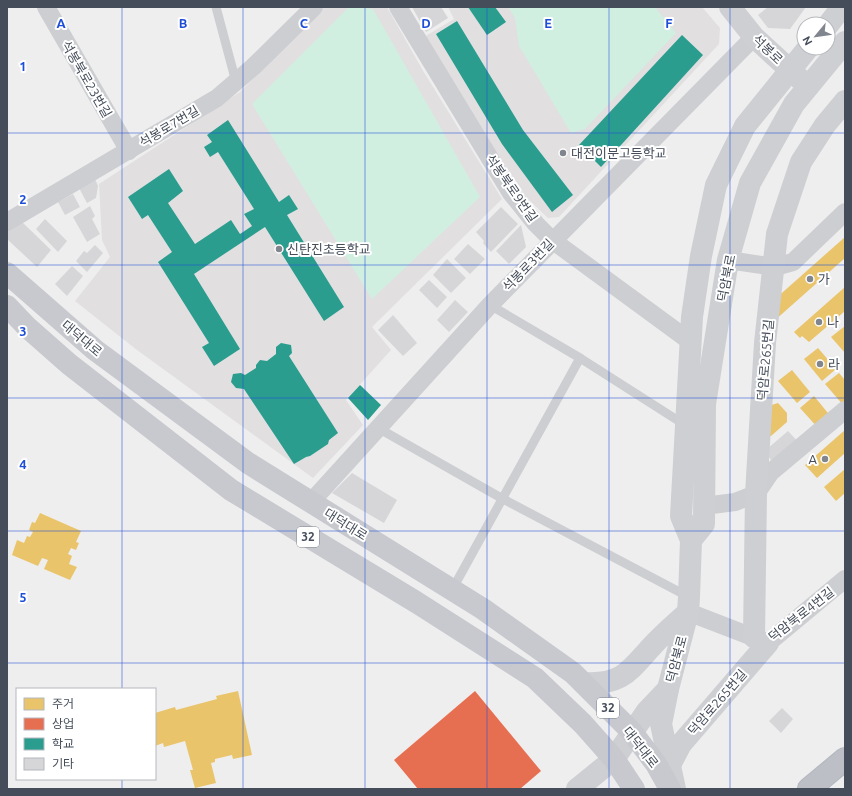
<svg xmlns="http://www.w3.org/2000/svg" width="852" height="796" viewBox="0 0 852 796" font-family="Ubuntu,'Noto Sans KR',sans-serif">
<style>
.education{fill:#e1dfe0}
.green{fill:#d1efe1}
.homes{fill:#e9c46a}
.shops{fill:#e76f51}
.schools{fill:#2a9d8f}
.building{fill:#d6d6d9}
.lines{fill:none;stroke-linecap:round;stroke-linejoin:round}
.highway-casing{stroke:#b2b6be;stroke-width:24}
.lane{stroke:#ccced2;stroke-width:9}
.street{stroke:#ccced2;stroke-width:18}
.secondary{stroke:#cdcfd3;stroke-width:22}
.primary{stroke:#c7c9cf;stroke-width:22}
.highway{stroke:#bcbfc6;stroke-width:22}
.grid{fill:none;stroke:#1d4ed8;stroke-width:1;stroke-opacity:0.55}
.poi-dot{fill:#80858e;stroke:#fff;stroke-width:1.5}
.labels{text-anchor:middle;stroke-width:4;stroke-linejoin:round;paint-order:stroke}
.shield{fill:#fff;stroke:#7d828c;stroke-width:1}
.shield-label{font-size:12px;font-weight:bold;fill:#454d5a}
.street-label{font-size:13px;fill:#454d5a;stroke:#fff}
.poi-label{font-size:13px;fill:#454d5a;stroke:#fff;text-anchor:start}
.grid-label{font-size:13px;text-anchor:middle;font-weight:bold;fill:#1d4ed8;stroke:#fff;stroke-width:4;stroke-linejoin:round;paint-order:stroke}
</style>
<rect width="100%" height="100%" fill="#efeeee"/>
<g class="education">
<polygon points="323,7 387,7 422,69 502,199 372,327 391,350 346,400 363,425 313,478 137,350 75,301 110,257 102,240 99,184 240,92"/>
<polygon points="448,7 702,7 720,28 719,44 559,217 548,218 527,198 481,129 424,37 454,19"/>
</g>
<g class="green">
<polygon points="349,7 373,9 480,197 372,299 252,104"/>
<polygon points="508,7 655,7 676,33 585,129 571,133 519,46 515,18"/>
</g>
<g class="homes">
<polygon points="845,237 845,258 774,321 774,300"/>
<polygon points="845,287 845,311 809,342 802,336 800,338 794,332"/>
<polygon points="845,326 845,353 831,337"/>
<polygon points="818,348 836,369 822,381 804,359"/>
<polygon points="792,370 810,392 797,403 778,381"/>
<polygon points="839,373 845,380 844,406 825,384"/>
<polygon points="814,396 832,418 819,429 800,408"/>
<polygon points="778,403 787,413 787,422 771,436 764,436 765,407"/>
<polygon points="845,430 845,453 817,478 805,465"/>
<polygon points="845,469 845,493 836,501 824,487"/>
<polygon points="40,513 81,531 76,542 79,543 76,550 71,548 68,554 72,556 69,564 77,567 70,580 44,569 48,560 42,558 38,566 12,555 17,540 24,543 27,536 30,537 33,532 29,530 32,522 35,523"/>
<polygon points="238,691 252,755 233,759 232,755 215,759 215,762 211,763 216,783 195,788 190,770 193,770 185,741 164,747 163,743 155,746 155,713 175,707 176,710 217,699 216,696"/>
</g>
<polygon class="shops" points="475,691 541,771 520,789 418,789 394,760"/>
<g class="schools">
<polygon points="468,7 495,7 506,22 487,35"/>
<polygon points="457,21 523,130 573,195 552,212 502,144 436,34"/>
<polygon points="682,35 703,55 601,167 579,145"/>
<polygon points="228,120 279,202 289,195 298,209 287,215 344,307 324,321 265,227 194,274 240,349 214,366 202,347 209,343 158,262 172,252 148,215 142,219 128,197 169,169 183,191 168,203 195,244 231,220 240,234 252,226 244,214 254,209 218,152 210,157 204,147 212,142 207,135"/>
<polygon points="281,343 291,345 292,353 289,356 338,433 329,440 328,444 310,456 306,457 294,464 244,389 236,388 231,382 233,374 241,373 245,375 256,368 256,365 260,360 267,361 276,354 276,347"/>
<polygon points="360,385 381,405 368,420 348,398"/>
</g>
<g class="building">
<polygon points="412,7 441,7 448,18 426,32"/>
<polygon points="768,7 806,7 790,29 768,28 758,15"/>
<polygon points="95,179 98,186 96,198 87,203 79,188"/>
<polygon points="73,194 80,207 65,215 58,202"/>
<polygon points="90,206 95,216 92,219 100,234 87,242 73,217"/>
<polygon points="501,207 518,224 491,252 483,243 484,241 476,232"/>
<polygon points="45,219 67,241 58,252 36,229"/>
<polygon points="21,221 51,250 37,267 7,239 7,229"/>
<polygon points="521,225 526,247 509,264 496,251"/>
<polygon points="468,244 485,259 470,274 454,259"/>
<polygon points="95,245 103,253 87,272 76,261 84,251 87,253"/>
<polygon points="447,259 466,278 451,293 433,275"/>
<polygon points="72,266 83,276 67,296 55,284"/>
<polygon points="429,280 447,297 437,308 419,290"/>
<polygon points="455,300 468,312 449,332 437,320"/>
<polygon points="393,315 417,343 403,356 378,330"/>
<polygon points="788,431 801,445 771,460 768,455 767,449"/>
<polygon points="352,473 397,500 384,523 332,493"/>
<polygon points="782,708 793,719 781,733 769,721"/>
</g>
<g class="lines">
<g class="highway-casing">
<polyline id="highway" points="809,789 845,759"/>
</g>
<g class="lane">
<polyline points="216,7 236,82"/>
<polyline points="490,305 580,358 685,425"/>
<polyline points="378,428 503,499 689,597"/>
<polyline points="452,590 580,358"/>
</g>
<g class="street">
<polyline points="46,7 129,151"/>
<polyline points="398,7 511,193 536,224 552,240 691,342"/>
<polyline points="7,222 217,98 253,67 314,7"/>
<polyline points="728,260 775,267 793,262 845,212"/>
<polyline points="311,502 490,305 754,37"/>
<polyline points="704,506 735,502 756,494 771,472 845,410"/>
<polyline points="688,612 768,643 845,579"/>
</g>
<g class="secondary">
<polyline points="730,7 754,37 800,79"/>
<polyline points="828,25 842,7"/>
<polyline points="691,540 704,524 705,404 728,260 750,183 794,104 845,42"/>
<polyline points="754,637 756,494 765,343 777,234 801,162 825,125 845,101"/>
<path d="M584 683C623 685 629 671 653 645 664 633 676 623 688 612"/>
<polyline points="670,765 681,744 768,643"/>
<polyline points="577,789 614,759 647,711 668,689"/>
<polyline points="675,789 661,724 668,689 688,612 689,597 691,540 681,516 692,317 701,256 716,185 745,126 808,48"/>
</g>
<g class="primary">
<polyline points="7,273 95,350 248,463 483,609 573,673 632,732 656,764 670,789"/>
<polyline points="7,306 27,327 69,364 231,490 416,602 535,678 583,724 614,759 634,789"/>
</g>
<use href="#highway" class="highway"/>
</g>
<path class="grid" d="M122 7V689M243 7V789M365 7V789M487 7V789M609 7V789M730 7V789M7 133H845M7 265H845M7 398H845M7 531H845M7 663H845M122 779V789"/>
<g class="poi-dot">
<circle cx="563" cy="153" r="4"/>
<circle cx="279" cy="249" r="4"/>
<circle cx="810" cy="279" r="4"/>
<circle cx="819" cy="322" r="4"/>
<circle cx="820" cy="364" r="4"/>
<circle cx="825" cy="459" r="4"/>
</g>
<g class="labels">
<g class="shield">
<rect x="297" y="527" width="22" height="20" rx="3"/>
<rect x="597" y="698" width="22" height="20" rx="3"/>
</g>
<g class="shield-label">
<text x="308" y="541">32</text>
<text x="608" y="712">32</text>
</g>
<g class="street-label">
<text transform="translate(768 49) rotate(44)" y="5">석봉로</text>
<text transform="translate(87 79) rotate(60)" y="5">석봉북로23번길</text>
<text transform="translate(169 126) rotate(-31)" y="5">석봉로7번길</text>
<text transform="translate(512 188) rotate(55)" y="5">석봉북로9번길</text>
<text transform="translate(528 265) rotate(-46)" y="5">석봉로3번길</text>
<text transform="translate(726 278) rotate(-79)" y="5">덕암북로</text>
<text transform="translate(82 338) rotate(40)" y="5">대덕대로</text>
<text transform="translate(765 360) rotate(-85)" y="5">덕암로265번길</text>
<text transform="translate(346 524) rotate(32)" y="5">대덕대로</text>
<text transform="translate(801 614) rotate(-38)" y="5">덕암북로4번길</text>
<text transform="translate(676 659) rotate(-75)" y="5">덕암북로</text>
<text transform="translate(717 702) rotate(-49)" y="5">덕암로265번길</text>
<text transform="translate(641 747) rotate(52)" y="5">대덕대로</text>
</g>
<g class="poi-label">
<text x="571" y="158">대전이문고등학교</text>
<text x="287" y="254">신탄진초등학교</text>
<text x="818" y="284">가</text>
<text x="827" y="327">나</text>
<text x="828" y="369">라</text>
<text x="817" y="464" text-anchor="end">A</text>
</g>
</g>
<g class="grid-label">
<text x="61" y="28">A</text>
<text x="183" y="28">B</text>
<text x="304" y="28">C</text>
<text x="426" y="28">D</text>
<text x="548" y="28">E</text>
<text x="669" y="28">F</text>
<text x="23" y="71">1</text>
<text x="23" y="204">2</text>
<text x="23" y="336">3</text>
<text x="23" y="469">4</text>
<text x="23" y="602">5</text>
</g>
<rect width="852" height="796" fill="none" stroke="#454d5a" stroke-width="16"/>
<rect x="16" y="688" width="140" height="92" fill="#ffffff" stroke="#b5b8bd"/>
<rect x="24" y="698" width="20" height="12" fill="#e9c46a" stroke="#b5b8bd"/>
<text x="52" y="708" font-size="12" fill="#454d5a">주거</text>
<rect x="24" y="718" width="20" height="12" fill="#e76f51" stroke="#b5b8bd"/>
<text x="52" y="728" font-size="12" fill="#454d5a">상업</text>
<rect x="24" y="738" width="20" height="12" fill="#2a9d8f" stroke="#b5b8bd"/>
<text x="52" y="748" font-size="12" fill="#454d5a">학교</text>
<rect x="24" y="758" width="20" height="12" fill="#d6d6d9" stroke="#b5b8bd"/>
<text x="52" y="768" font-size="12" fill="#454d5a">기타</text>
<g transform="translate(816 36) rotate(241)"><circle r="19" fill="#ffffff" stroke="#b5b8bd"/>
<path d="M0-3L7 15L0 10L-7 15Z" fill="#80858e"/>
<text y="-6" font-size="11" font-weight="bold" text-anchor="middle" fill="#454d5a">N</text>
</g>
</svg>
